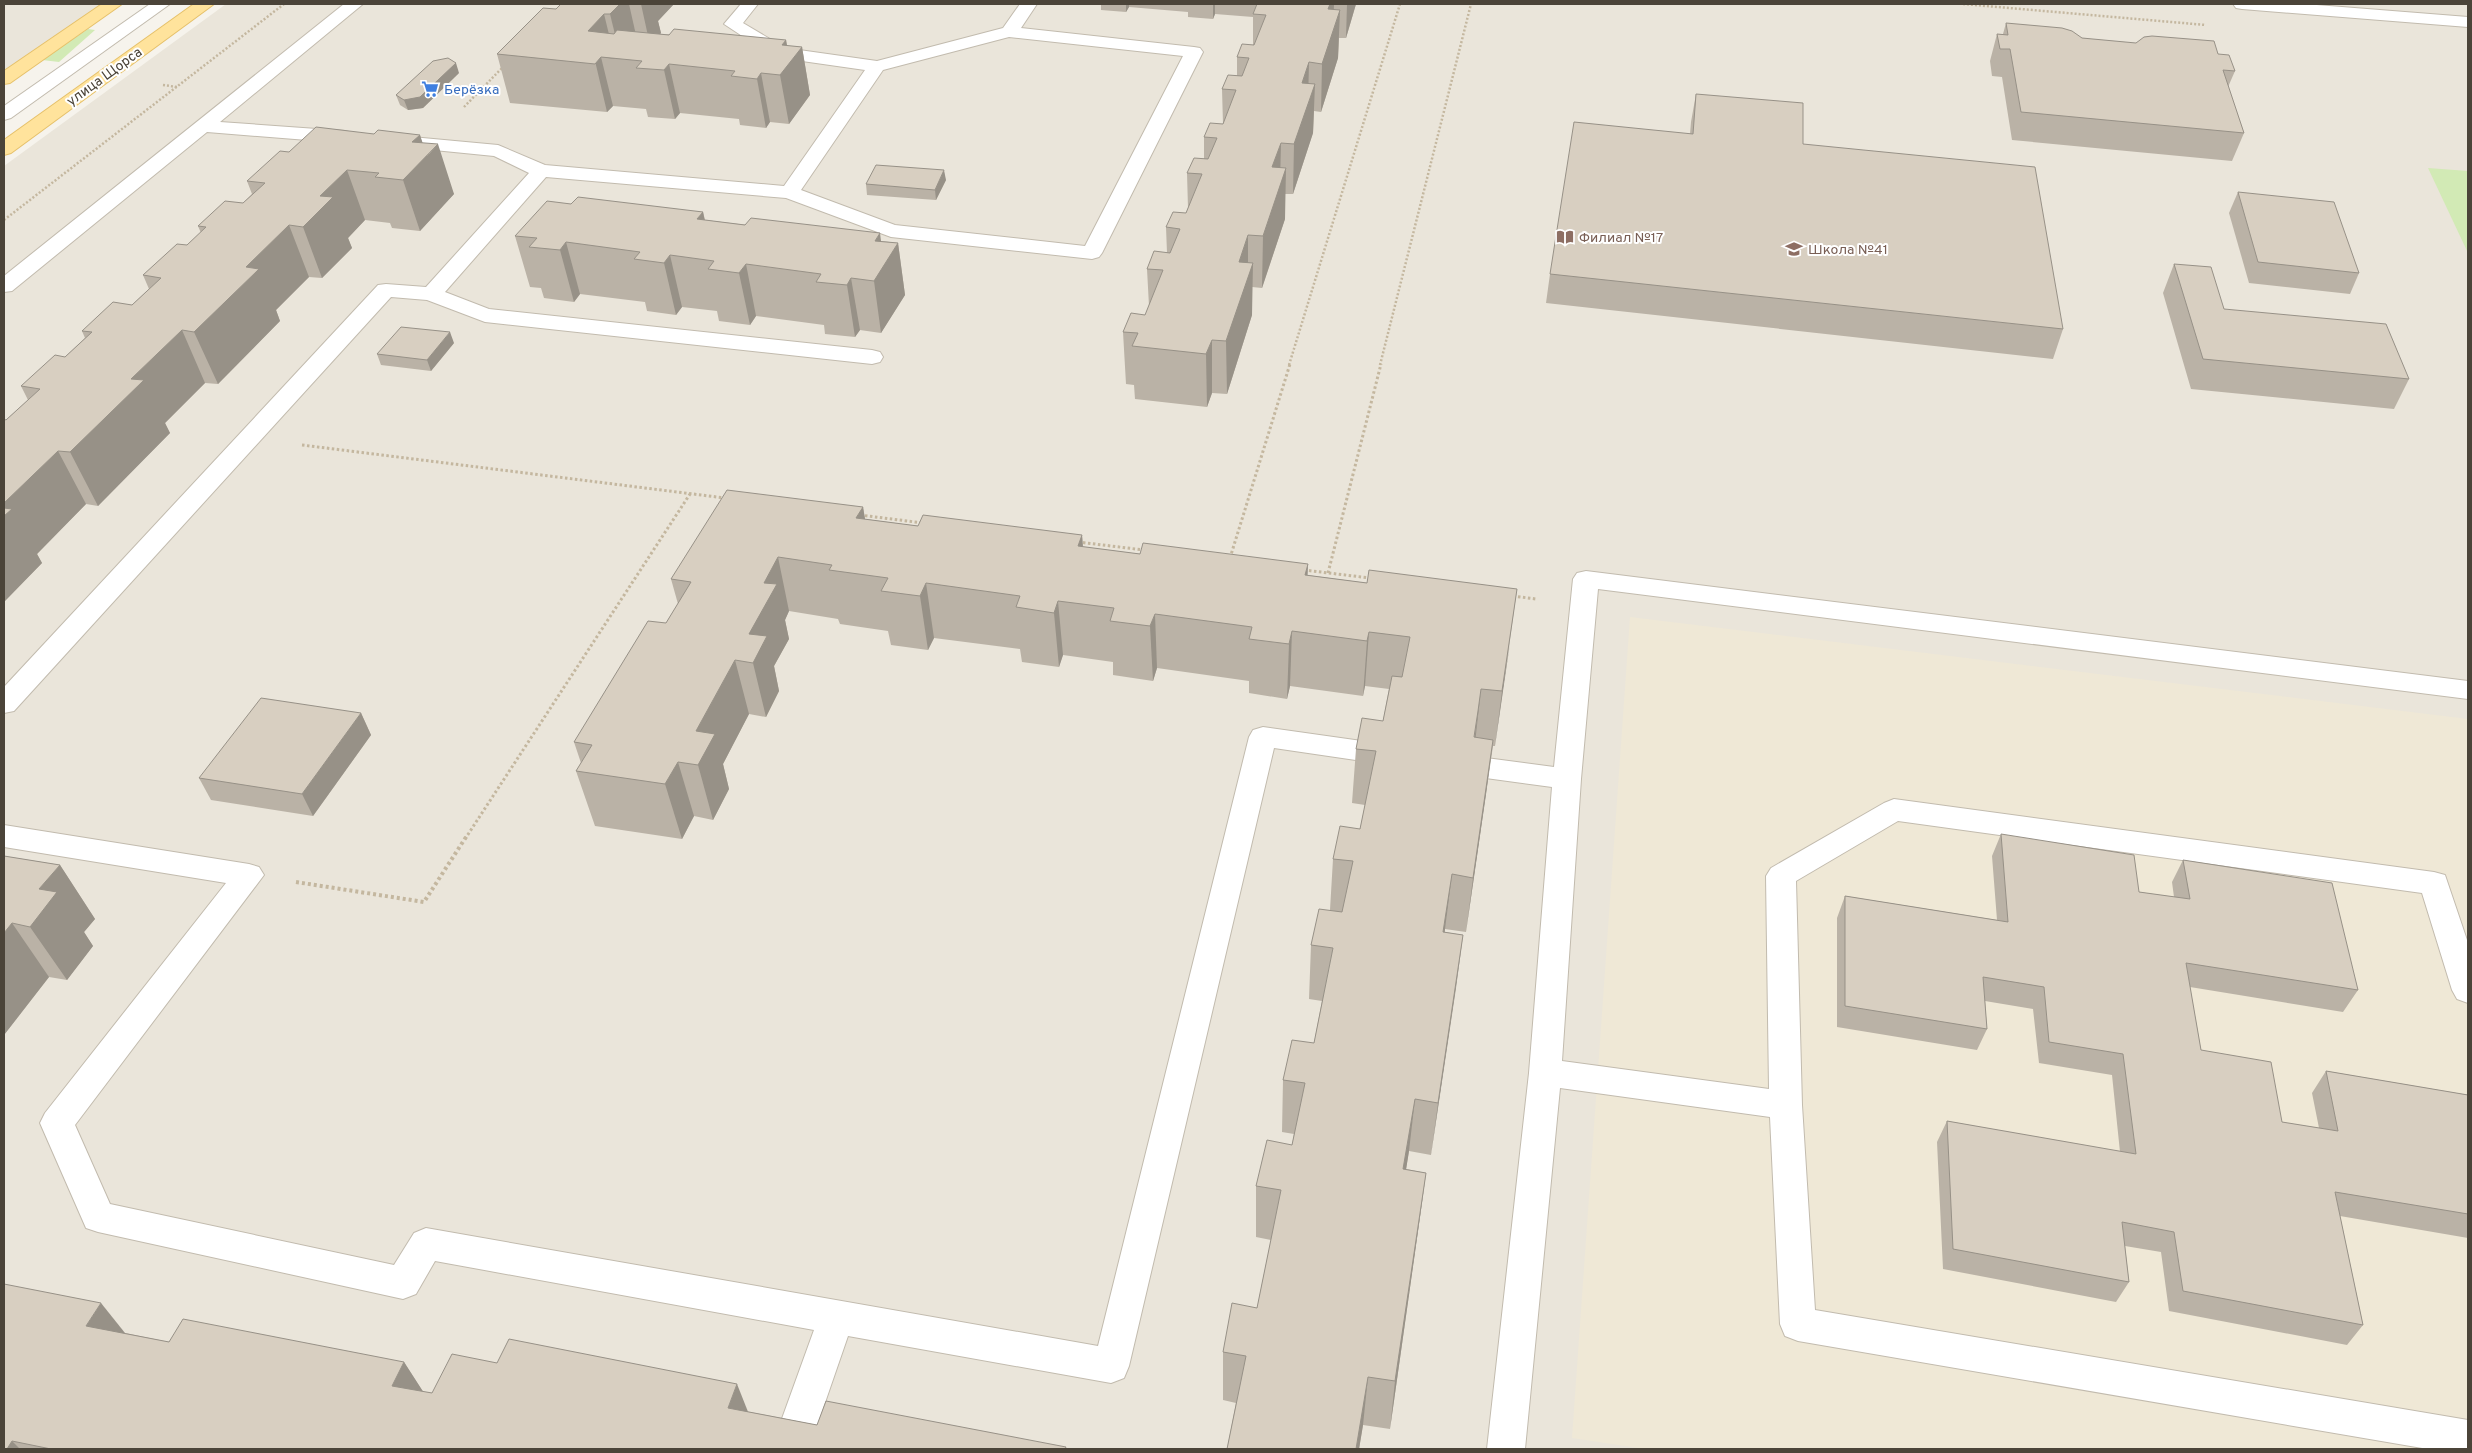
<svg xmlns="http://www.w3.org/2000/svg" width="2472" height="1453" viewBox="0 0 2472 1453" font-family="Overpass,sans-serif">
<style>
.residential{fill:#eae5da}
.education{fill:#efe8d6}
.green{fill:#d2eab5}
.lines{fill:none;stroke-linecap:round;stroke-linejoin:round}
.minor-casing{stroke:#c2bbae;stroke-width:2}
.major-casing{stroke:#e6c16a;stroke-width:2}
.path-far2{stroke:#c4b79f;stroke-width:2.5;stroke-dasharray:2 2;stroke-linecap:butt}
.path-far1{stroke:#c4b79f;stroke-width:3;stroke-dasharray:2.5 2.5;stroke-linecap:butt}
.path{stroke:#c4b79f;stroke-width:4;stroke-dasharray:3 3;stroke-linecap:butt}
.minor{fill:#fff;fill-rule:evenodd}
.major{fill:#ffe39c;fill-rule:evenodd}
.wall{fill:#bab2a6}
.shaded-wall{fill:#979187}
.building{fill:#d8cfc1;stroke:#979187}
.labels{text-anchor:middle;stroke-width:4;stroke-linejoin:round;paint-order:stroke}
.far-street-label{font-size:14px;fill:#4b4439;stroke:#fff}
.far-shop-label{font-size:14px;fill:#366cbe;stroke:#fff;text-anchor:start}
.far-education-label{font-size:14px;fill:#785e54;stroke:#fff;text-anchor:start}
</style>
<rect width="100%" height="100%" fill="#f6f3ec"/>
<g class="residential">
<polygon points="4,4 107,4 4,70"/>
<polygon points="226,4 2468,4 2468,1449 4,1449 4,166"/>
</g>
<polygon class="education" points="1630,617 2468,719 2468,1449 1645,1449 1572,1438"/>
<g class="green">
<polygon points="88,29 95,30 59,62 42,60"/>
<polygon points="2428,168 2468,171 2468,253"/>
</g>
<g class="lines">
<g class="minor-casing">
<g id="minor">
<polygon points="150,4 170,4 11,118 4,120 4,106"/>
<polygon points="344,4 363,4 220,122 345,131 352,133 355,137 352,141 345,143 207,132 12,291 4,292 4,276"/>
<path d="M741 4H758L743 23 785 48 877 61 1003 28 1020 4H1037L1021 28 1194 47 1200 48 1203 52 1102 253 1099 257 1092 259 891 237 786 198 546 177 445 292 489 309 872 350 880 352 883 357 880 362 872 364 485 322 427 300 391 297 14 711 4 713V687L378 285 386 284 426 287 529 173 494 156 394 146 391 142 394 138 401 136 498 145 545 165 784 186 865 70 774 57 724 24ZM1009 37 1183 56 1085 246 895 225 801 190 883 70Z"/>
<polygon points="2233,4 2304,4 2468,17 2468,27 2242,9 2236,8"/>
<polygon points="1586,571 2468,681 2468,699 1598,589 1581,779 1562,1061 1769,1089 1766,876 1771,868 1884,803 1894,799 2434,872 2445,875 2468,943 2468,1003 2457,999 2452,990 2422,893 1898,821 1796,881 1802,1105 1815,1310 2468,1420 2468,1449 2428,1449 1798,1341 1785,1336 1780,1324 1770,1117 1560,1088 1525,1449 1487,1449 1529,1073 1552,787 1471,776 1461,773 1457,766 1461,759 1471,756 1554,767 1573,579 1577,573"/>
<polygon points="1263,727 1383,744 1393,747 1397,754 1393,761 1383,764 1274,748 1129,1366 1124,1378 1111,1383 848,1336 809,1449 771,1449 814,1330 435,1261 416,1294 403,1299 98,1232 86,1228 40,1123 45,1113 226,883 4,847 4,825 249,864 259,867 264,875 75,1125 110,1204 394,1265 414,1233 426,1228 1098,1346 1249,737 1253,730"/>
</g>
</g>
<g class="major-casing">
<g id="major">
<polygon points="102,4 122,4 10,83 4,84 4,71"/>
<polygon points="194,4 214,4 11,153 4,155 4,140"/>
</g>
</g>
<g class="path-far2">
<polyline points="1963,4 2206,25"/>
<polyline points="163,85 177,87"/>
<polyline points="464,107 503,67"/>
<polyline points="4,220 284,4"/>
<polyline points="1289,365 1400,4"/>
<polyline points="1380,365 1471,4"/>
</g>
<g class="path-far1">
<polyline points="302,445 725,498"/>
<polyline points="860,515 923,523"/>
<polyline points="1078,542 1144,550"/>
<polyline points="1230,558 1290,364"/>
<polyline points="1304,570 1370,578"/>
<polyline points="1328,573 1381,364"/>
<polyline points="1513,596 1536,599"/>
<polyline points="465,839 690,494"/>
</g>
<polyline class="path" points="296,882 424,902 466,837"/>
<use href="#minor" class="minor"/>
<use href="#major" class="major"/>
</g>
<g class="wall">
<polygon points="561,4 674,4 658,21 661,33 660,34 786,40 787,46 802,47 810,95 789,124 770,122 766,128 740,125 739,119 680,113 675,119 648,117 646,109 613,106 607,112 510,103 497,54 556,9"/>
<polygon points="1095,4 1356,4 1346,38 1339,38 1338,58 1321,112 1314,111 1313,133 1293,194 1285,194 1285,219 1262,288 1252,287 1252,315 1227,394 1212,393 1207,407 1135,399 1134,385 1126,384 1123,332 1145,315 1149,306 1147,269 1167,253 1166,227 1186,213 1188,208 1187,173 1204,159 1204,137 1223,124 1222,89 1237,76 1237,57 1253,45 1253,17 1215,14 1213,19 1188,17 1188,12 1129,7 1126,12 1101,10 1101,4"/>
<polygon points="2006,23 2082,38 2218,54 2235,71 2228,87 2244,133 2232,161 2012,140 2002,77 1992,76 1990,61 1997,34 2003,34"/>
<polygon points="459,73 423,108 408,110 400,105 396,95"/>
<polygon points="1696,94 1803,144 2063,329 2053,359 1546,303 1550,274 1690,134 1691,122"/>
<polygon points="374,134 420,135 422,143 454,194 420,231 392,228 390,223 365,220 348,238 352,248 322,278 309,277 276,310 280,321 218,384 205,383 165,423 170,433 98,506 86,504 37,554 42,563 4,602 6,420 28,400 21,386 65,357 85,338 82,331 132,305 149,289 143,275 187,245 201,233 198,226 243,203 252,194 247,181 289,152"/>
<polygon points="946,180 936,200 867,195 866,184"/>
<polygon points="2238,192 2359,273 2350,294 2249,283 2229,213"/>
<polygon points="571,204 703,212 705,220 898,243 905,295 881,333 860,330 855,337 825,334 824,325 756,316 750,325 719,321 717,311 682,307 676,315 647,311 645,302 580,294 574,302 544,298 541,288 530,287 515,236"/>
<polygon points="2174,264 2224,309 2409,379 2394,409 2191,389 2163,293"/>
<polygon points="454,343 431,371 381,365 377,354"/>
<polygon points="863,507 865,519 918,526 1082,535 1083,547 1140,554 1308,564 1307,575 1367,583 1517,589 1495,746 1493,746 1466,932 1445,929 1445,932 1463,935 1431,1155 1409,1151 1406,1169 1426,1173 1419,1224 1390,1429 1363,1425 1359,1449 1227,1449 1236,1403 1223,1400 1223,1352 1257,1308 1271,1240 1256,1237 1256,1186 1292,1145 1294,1134 1282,1132 1283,1080 1314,1043 1322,1001 1309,999 1311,945 1330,910 1333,859 1360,829 1365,805 1352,803 1356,749 1383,721 1389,689 1365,686 1363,696 1290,686 1287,699 1249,693 1249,681 1157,668 1153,681 1113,675 1113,662 1063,655 1059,667 1022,662 1020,649 934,638 928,650 891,645 888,631 840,624 838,619 789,611 785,620 789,639 774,666 779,691 766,717 749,714 723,764 729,789 713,820 694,816 682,839 595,826 576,771 581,763 574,742 666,623 678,604 671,579"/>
<polygon points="361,713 371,735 313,816 211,800 199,778"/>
<polygon points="2001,834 2139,892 2174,897 2172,882 2183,860 2358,990 2343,1012 2190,987 2201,1050 2282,1122 2319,1128 2312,1093 2326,1071 2468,1095 2468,1238 2340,1216 2363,1325 2347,1345 2169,1311 2161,1252 2125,1246 2129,1282 2116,1302 1943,1269 1937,1142 1947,1121 2120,1152 2112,1075 2039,1063 2033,1009 1985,1001 1987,1029 1977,1050 1837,1027 1837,918 1845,896 1997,920 1992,856"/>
<polygon points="4,856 60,865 95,919 84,932 93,946 67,980 49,977 4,1035"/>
<polygon points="125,1333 169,1342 404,1362 423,1392 432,1393 497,1363 817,1425 1066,1449 4,1449"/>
</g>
<g class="shaded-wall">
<polygon points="620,4 629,4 638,44 621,59 610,14"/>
<polygon points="641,4 674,4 658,21 661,33 650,45"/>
<polygon points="1126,4 1129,4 1129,7 1126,12"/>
<polygon points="1213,4 1215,4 1215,14 1213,19"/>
<polygon points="1330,4 1334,4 1333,31 1340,10 1338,58 1321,112 1322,64 1328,9"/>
<polygon points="1347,4 1356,4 1346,38"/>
<polygon points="604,14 615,59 601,57 613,106 607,112 588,31"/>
<polygon points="786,40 790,62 802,47 810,95 789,124 780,75 782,45"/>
<polygon points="1309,62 1308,104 1315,84 1313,133 1293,194 1294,144 1302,83"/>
<polygon points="456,63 459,73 423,108 408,110 404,100"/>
<polygon points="669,64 680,113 675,119 664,70"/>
<polygon points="761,73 770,122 766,128 757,79"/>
<polygon points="420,135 427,156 438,144 454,194 420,231 403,180 412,142"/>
<polygon points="1281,143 1280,185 1286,168 1285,219 1262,288 1263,236 1272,167"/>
<polygon points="347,170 365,220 348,238 352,248 322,278 303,227 320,196"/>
<polygon points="944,170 946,180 936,200 935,190"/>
<polygon points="703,212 713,261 697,219"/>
<polygon points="289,225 309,277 276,310 280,321 218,384 194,332 246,267"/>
<polygon points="880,233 884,265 898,243 905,295 881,333 874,281 875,241"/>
<polygon points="1248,235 1248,277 1253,263 1252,315 1227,394 1226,341 1239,262"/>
<polygon points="566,242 580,294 574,302 560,250"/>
<polygon points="670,255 682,307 676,315 664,263"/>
<polygon points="746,264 756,316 750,325 739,273"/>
<polygon points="851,278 860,330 855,337 847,285"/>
<polygon points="182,330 205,383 165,423 170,433 98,506 70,452 131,379"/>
<polygon points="450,332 454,343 431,371 427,360"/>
<polygon points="1212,340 1212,393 1207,407 1206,354"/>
<polygon points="58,451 86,504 37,554 42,563 4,602 4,503"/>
<polygon points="863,507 872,561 856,518"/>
<polygon points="1082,535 1086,589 1078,546"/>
<polygon points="778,557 789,611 785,620 789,639 774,666 779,691 766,717 753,663 749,634 764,583"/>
<polygon points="1308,564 1306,618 1305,575"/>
<polygon points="926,583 934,638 928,650 920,596"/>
<polygon points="1058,601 1063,655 1059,667 1054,613"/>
<polygon points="1155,614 1157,668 1153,681 1150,626"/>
<polygon points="1292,631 1290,686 1287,699 1289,644"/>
<polygon points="1369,632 1365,686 1363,696 1367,641"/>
<polygon points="1510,643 1495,746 1502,691"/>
<polygon points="735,660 749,714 723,764 729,789 713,820 698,765 696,731"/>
<polygon points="1481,689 1475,743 1471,766 1478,711"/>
<polygon points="361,713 371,735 313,816 302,794"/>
<polygon points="1493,740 1486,794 1466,932 1473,878"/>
<polygon points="678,762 694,816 682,839 665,784"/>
<polygon points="60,865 95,919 84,932 93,946 67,980 30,927 39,889"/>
<polygon points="1452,874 1445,929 1437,985 1443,932"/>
<polygon points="12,923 49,977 4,1035 4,933"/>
<polygon points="1463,935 1456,988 1431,1155 1438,1103"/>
<polygon points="1415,1099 1409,1151 1398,1220 1403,1169"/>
<polygon points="1426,1173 1419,1224 1390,1429 1395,1381"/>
<polygon points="101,1303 141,1353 86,1326"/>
<polygon points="404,1362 435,1410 392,1386"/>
<polygon points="1368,1377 1363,1425 1359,1449 1356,1449"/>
<polygon points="737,1384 756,1432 728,1408"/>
<polygon points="12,1441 20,1449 7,1449"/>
</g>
<g class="building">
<polygon points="561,4 620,4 610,14 604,14 588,31 614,34 617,30 669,35 674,29 786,40 782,45 802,47 780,75 761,73 757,79 731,76 735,71 669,64 664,70 636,68 642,61 601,57 595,64 497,54 543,8 556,9"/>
<polygon points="1257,4 1330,4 1328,9 1340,10 1322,64 1309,62 1302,83 1315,84 1294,144 1281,143 1272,167 1286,168 1263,236 1248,235 1239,262 1253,263 1226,341 1212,340 1206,354 1132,346 1138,333 1123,332 1131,313 1145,315 1163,270 1147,269 1154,251 1170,253 1180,229 1166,227 1173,212 1186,213 1202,174 1187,173 1194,158 1208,159 1217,138 1204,137 1210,123 1223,124 1236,90 1222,89 1228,75 1242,76 1249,58 1237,57 1242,44 1254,45 1266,15 1253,14"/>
<polygon points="2006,23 2062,28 2072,31 2082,38 2136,43 2144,37 2152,36 2214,41 2218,54 2229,55 2235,71 2223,70 2244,133 2021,112 2010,49 2000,49 1997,34 2008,35"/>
<polygon points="448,58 456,63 420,97 404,100 396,95 433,61"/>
<polygon points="1696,94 1803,103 1803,144 2035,167 2063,329 1550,274 1574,122 1693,134"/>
<polygon points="316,127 374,134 378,130 420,135 412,142 438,144 403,180 375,177 379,173 347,170 320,196 333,197 303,227 289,225 246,267 259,269 194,332 182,330 131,379 144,380 70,452 58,451 4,503 4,419 6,420 40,389 21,386 55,355 65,357 92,332 82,331 113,302 132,305 161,278 143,275 177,244 187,245 206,227 198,226 225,201 243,203 265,183 247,181 280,151 289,152"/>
<polygon points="876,165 944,170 935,190 866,184"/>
<polygon points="2238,192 2334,202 2359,273 2258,262"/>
<polygon points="578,197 703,212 697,219 745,225 751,218 880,233 875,241 898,243 874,281 851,278 847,285 816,282 821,274 746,264 739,273 708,269 714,261 670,255 664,263 634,259 640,252 566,242 560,250 529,247 537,238 515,236 547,201 571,204"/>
<polygon points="2174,264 2211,267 2224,309 2386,324 2409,379 2203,359"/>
<polygon points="401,327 450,332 427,360 377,354"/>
<polygon points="727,490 863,507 856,518 918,526 923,515 1082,535 1078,546 1140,554 1143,543 1308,564 1305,575 1367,583 1369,570 1517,589 1502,691 1481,689 1478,711 1474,737 1493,740 1473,878 1452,874 1443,932 1463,935 1438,1103 1415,1099 1403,1169 1426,1173 1395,1381 1368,1377 1356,1449 1227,1449 1246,1356 1223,1352 1232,1303 1257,1308 1281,1190 1256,1186 1267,1140 1292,1145 1305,1083 1283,1080 1292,1040 1314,1043 1333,948 1311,945 1319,909 1342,912 1353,861 1333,859 1340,826 1360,829 1376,751 1356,749 1362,718 1383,721 1392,676 1402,677 1410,637 1369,632 1367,641 1292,631 1289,644 1249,639 1252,627 1155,614 1150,626 1110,621 1114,608 1058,601 1054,613 1016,607 1020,596 926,583 920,596 881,591 888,578 829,570 832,565 778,557 764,583 777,584 749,634 767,636 753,663 735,660 696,731 715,734 698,765 678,762 665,784 576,771 592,745 574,742 648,621 666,623 691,582 671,579"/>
<polygon points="4,508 12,509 4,516"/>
<polygon points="261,698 361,713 302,794 199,778"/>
<polygon points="2001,834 2134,855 2139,892 2190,899 2183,860 2332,883 2358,990 2186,963 2201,1050 2271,1062 2282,1122 2338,1131 2326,1071 2468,1095 2468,1214 2335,1192 2363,1325 2183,1291 2174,1232 2122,1222 2129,1282 1953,1249 1947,1121 2136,1154 2123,1054 2049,1042 2044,987 1983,977 1987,1029 1845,1006 1845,896 2008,922"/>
<polygon points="4,856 60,865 39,889 57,892 30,927 12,923 4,933"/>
<polygon points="4,1284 101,1303 86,1326 169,1342 183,1319 404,1362 392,1386 432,1393 452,1354 497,1363 509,1339 737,1384 728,1408 817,1425 826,1401 1066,1447 1065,1449 51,1449 12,1441 7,1449 4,1449"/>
</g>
<defs>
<g id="supermarket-bare" transform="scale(1.35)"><path d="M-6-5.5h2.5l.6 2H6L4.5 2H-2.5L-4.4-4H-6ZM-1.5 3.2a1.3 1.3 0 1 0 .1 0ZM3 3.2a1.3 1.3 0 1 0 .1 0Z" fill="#3f7fe0" stroke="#fff" stroke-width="2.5" paint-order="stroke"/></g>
<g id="library-bare" transform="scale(1.35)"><path d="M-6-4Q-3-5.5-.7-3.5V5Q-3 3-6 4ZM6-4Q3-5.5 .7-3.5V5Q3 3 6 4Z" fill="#8d6e63" stroke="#fff" stroke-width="2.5" paint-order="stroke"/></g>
<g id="school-bare" transform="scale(1.35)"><path d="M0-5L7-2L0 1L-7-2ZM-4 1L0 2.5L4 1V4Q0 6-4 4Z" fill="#8d6e63" stroke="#fff" stroke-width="2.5" paint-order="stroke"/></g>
</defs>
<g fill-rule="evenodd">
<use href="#supermarket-bare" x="430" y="89"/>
<use href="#library-bare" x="1565" y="237"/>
<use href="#school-bare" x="1794" y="249"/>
</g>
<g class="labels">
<g class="far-street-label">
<text transform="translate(104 76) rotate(-36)" y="5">улица Щорса</text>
</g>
<g class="far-shop-label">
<text x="444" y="94">Берёзка</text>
</g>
<g class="far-education-label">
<text x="1579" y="242">Филиал №17</text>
<text x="1808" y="254">Школа №41</text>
</g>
</g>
<rect width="2472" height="1453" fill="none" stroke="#4b4439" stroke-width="10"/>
</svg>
